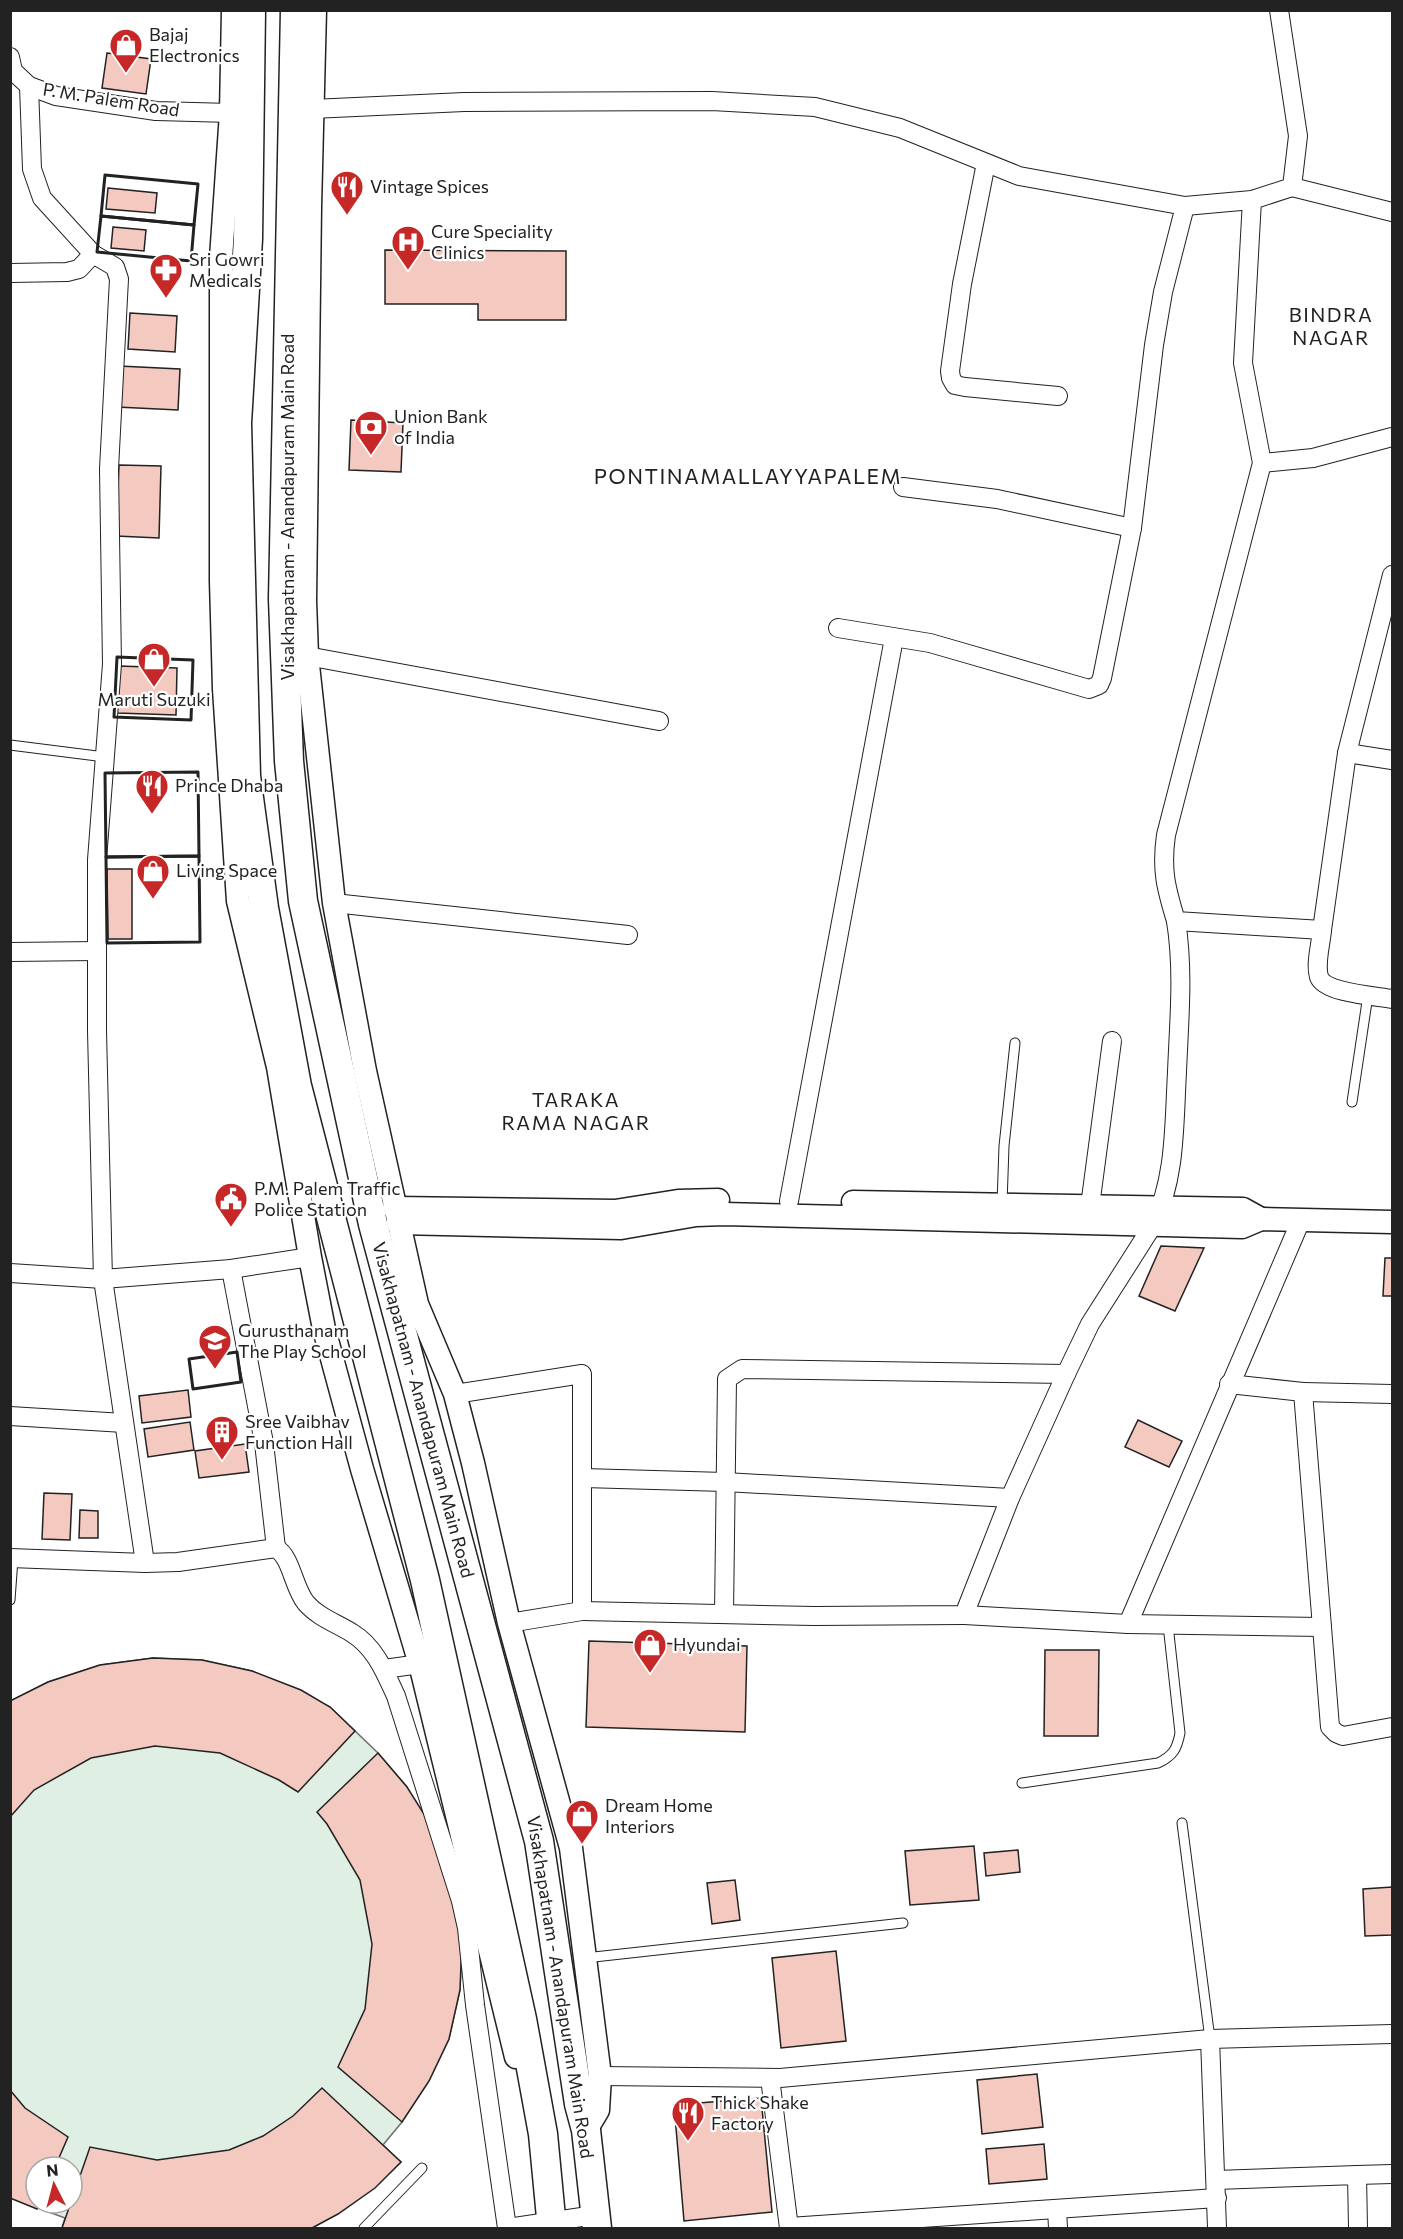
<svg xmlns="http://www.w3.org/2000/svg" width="1403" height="2239" viewBox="0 0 1403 2239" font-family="Commissioner,sans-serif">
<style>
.green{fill:#e0efe3;stroke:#6f6f6f;stroke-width:1.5;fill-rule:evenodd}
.building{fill:#f3c9c0;stroke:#222;stroke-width:1.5}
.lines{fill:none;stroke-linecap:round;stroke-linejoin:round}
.service-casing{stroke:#222;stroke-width:11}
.minor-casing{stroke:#222;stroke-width:20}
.tertiary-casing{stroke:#222;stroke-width:25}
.primary-casing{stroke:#222;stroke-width:31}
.service{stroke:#fff;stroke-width:9}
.minor{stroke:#fff;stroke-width:18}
.tertiary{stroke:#fff;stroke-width:22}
.primary{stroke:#fff;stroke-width:28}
.wall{stroke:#222;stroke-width:3}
.labels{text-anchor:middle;stroke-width:4.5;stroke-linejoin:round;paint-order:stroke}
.poi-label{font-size:18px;fill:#222;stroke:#fff;text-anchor:start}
.street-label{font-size:18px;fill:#222;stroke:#fff}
.neighbourhood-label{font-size:20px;letter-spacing:1.5px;fill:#222;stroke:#fff}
.quarter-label{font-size:21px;letter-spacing:1.5px;fill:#222;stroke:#fff}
</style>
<rect width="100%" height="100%" fill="#fff"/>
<path class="green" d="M153 1658 202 1660 252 1671 330 1707 378 1753 407 1787 462 1938 460 1990 449 2039 429 2081 402 2122 383 2145 401 2162C374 2189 345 2210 312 2228H62L65 2218 11 2198V1701L48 1682 100 1665ZM36 2167H72V2203H36Z"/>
<g class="building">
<polygon points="107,53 151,59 146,94 102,88"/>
<polygon points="108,188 157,193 155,213 106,209"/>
<polygon points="113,227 146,230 144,251 111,248"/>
<polygon points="385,250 566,251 566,320 478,320 478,304 385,304"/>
<polygon points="130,313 177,316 175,352 128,349"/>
<polygon points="119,366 180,369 178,410 117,407"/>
<polygon points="351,420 403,423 401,472 349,470"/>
<polygon points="119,465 161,466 159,538 116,536"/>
<polygon points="119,666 177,668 176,715 117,713"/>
<polygon points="107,869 132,869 132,939 108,939"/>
<polygon points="1161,1246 1204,1248 1175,1311 1139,1296"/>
<polygon points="1385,1258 1392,1258 1392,1296 1383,1296"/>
<polygon points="188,1390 191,1417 142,1423 139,1396"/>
<polygon points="1138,1420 1182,1441 1169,1467 1125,1447"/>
<polygon points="190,1422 194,1450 148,1457 144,1429"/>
<polygon points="245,1444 249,1472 199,1478 195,1451"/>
<polygon points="44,1493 72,1494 70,1540 42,1539"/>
<polygon points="80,1510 98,1511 98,1538 79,1538"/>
<polygon points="589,1641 747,1646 745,1732 586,1727"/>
<polygon points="1045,1650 1099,1650 1098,1736 1044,1736"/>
<polygon points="153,1658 202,1660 252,1671 301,1690 330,1707 355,1731 298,1792 279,1780 220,1753 155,1746 91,1758 34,1790 10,1817 10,1701 48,1682 100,1665"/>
<polygon points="378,1753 407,1787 439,1838 462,1938 460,1990 449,2039 429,2081 402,2122 338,2067 365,2009 372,1944 360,1880 327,1824 317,1812"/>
<polygon points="974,1846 979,1900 910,1905 905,1851"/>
<polygon points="1018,1850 1020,1872 986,1876 984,1853"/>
<polygon points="735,1880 740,1920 712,1924 707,1883"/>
<polygon points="1392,1887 1392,1935 1365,1936 1363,1889"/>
<polygon points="836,1951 846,2041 781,2048 772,1958"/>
<polygon points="1037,2074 1043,2127 982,2134 977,2080"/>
<polygon points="322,2088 401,2162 375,2188 338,2214 312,2228 62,2228 90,2147 157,2160 229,2150 263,2136 293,2116"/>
<polygon points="10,2090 25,2108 68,2137 55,2167 36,2167 36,2203 40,2203 37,2209 10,2198"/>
<polygon points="761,2098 772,2212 684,2221 674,2105"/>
<polygon points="1044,2144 1047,2179 989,2184 986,2149"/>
</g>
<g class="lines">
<g class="service-casing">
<g id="service">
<polyline points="10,745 105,757"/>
<polyline points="1352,1102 1368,995"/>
<polyline points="1002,1204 1004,1146 1015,1043"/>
<polyline points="10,1600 13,1559"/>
<path d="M1022 1783 1158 1763C1173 1756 1177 1749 1180 1733L1168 1625"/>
<polyline points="1182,1823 1210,2039"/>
<polyline points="585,1958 903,1923"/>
<polyline points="364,2228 422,2168"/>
</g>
</g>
<g class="minor-casing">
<g id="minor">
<polyline points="10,57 13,71 29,86 56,96 156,111 231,113"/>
<polyline points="29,86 32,169 42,198 93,254 115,267 119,279 109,469 112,664 97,860 97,1031 103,1279 145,1563"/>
<polyline points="312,109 464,102 712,101 815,107 900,128 1019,176 1185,206 1252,200 1292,187 1298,136 1279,10"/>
<polyline points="986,163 962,284 950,371 951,378 955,385 965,387 1058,396"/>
<polyline points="1292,187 1392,212"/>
<path d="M1252 200 1243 363 1262 463 1166 835C1161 870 1166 888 1176 921L1322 930 1347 753 1392 575"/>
<polyline points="10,273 67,272 79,269 93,254"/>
<polyline points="1262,463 1313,458 1392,437"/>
<polyline points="903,487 997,499 1132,528"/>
<polyline points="838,628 930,643 1089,689 1099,685 1102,678 1132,528 1154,345 1163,292 1185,206"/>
<polyline points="307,656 659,721"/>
<polyline points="1347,753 1392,760"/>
<polyline points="334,903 628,935"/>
<path d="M1322 930C1321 944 1315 963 1319 977 1325 993 1376 996 1392 999"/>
<polyline points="10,952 97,951"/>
<polyline points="789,1201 894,638"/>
<polyline points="1090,1206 1112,1041"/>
<polyline points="231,1269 264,1443 276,1548"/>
<polyline points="10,1273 103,1279 231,1269 310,1257"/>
<polyline points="1303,1392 1392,1394"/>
<polyline points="455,1394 582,1374 582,1611 509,1623"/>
<polyline points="10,1416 124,1423"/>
<polyline points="583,1478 725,1482 1010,1498"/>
<path d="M10 1558 145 1563 178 1562 276 1548C292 1558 293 1587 306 1603 318 1617 336 1623 352 1633 375 1647 385 1672 396 1696L461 1901 467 1928 475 2005 507 2228"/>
<path d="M582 1611 814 1616 964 1615 1010 1498 1066 1374 1090 1324 1153 1225C1176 1178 1174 1124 1177 1072 1179 1021 1184 971 1176 921"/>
<polyline points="724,1614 727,1379 742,1369 1066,1374"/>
<polyline points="964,1615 1128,1624 1301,1220"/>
<polyline points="1128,1624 1322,1627 1303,1392 1229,1384"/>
<polyline points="1322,1627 1330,1727 1336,1733 1343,1736 1392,1727"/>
<polyline points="384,1669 420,1664"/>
<polyline points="1210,2039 1217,2228"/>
<polyline points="600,2076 780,2078 1210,2039 1392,2034"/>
<polyline points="770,2078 789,2228"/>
<polyline points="1357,2175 1392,2174"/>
<polyline points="1216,2180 1357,2175 1358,2228"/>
<polyline points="1057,2209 1058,2228"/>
<polyline points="789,2227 1217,2198"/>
<polyline points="507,2228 595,2215"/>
</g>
</g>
<g class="tertiary-casing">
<g id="tertiary">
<polyline points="233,10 231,113 221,258 221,581 224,689 238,901 278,1067 310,1257 324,1329 362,1469 420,1664 516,2057"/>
<polyline points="315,10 310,207 305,601 307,656 334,903 365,1071 417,1304 455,1394 473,1463 509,1623 571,1848 600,2076 598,2110 586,2130"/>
<polyline points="853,1202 1243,1209 1261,1219"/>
<polyline points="394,1208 615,1211 678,1201 718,1200"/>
<polyline points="398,1223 621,1228 696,1215 724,1214 1242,1227 1261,1219 1392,1222"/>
</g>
</g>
<g class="primary-casing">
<g id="primary">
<polyline points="251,10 248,239 237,423 246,776 264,908 297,1086 425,1580 522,2019 543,2134 552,2228"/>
<polyline points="295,10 283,599 289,761 303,901 373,1224 539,1841 579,2104 586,2130 597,2228"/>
</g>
</g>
<use href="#service" class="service"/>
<use href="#minor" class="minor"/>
<use href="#tertiary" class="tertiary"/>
<use href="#primary" class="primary"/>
<g class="wall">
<polygon points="105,175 198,184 194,225 101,216"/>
<polygon points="101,216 194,225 191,261 97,252"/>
<polygon points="117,657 193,660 191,720 114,717"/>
<polygon points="198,772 199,856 106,857 105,773"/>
<polygon points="199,856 200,942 107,943 106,857"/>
<polygon points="237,1352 241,1382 193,1389 189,1359"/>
</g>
</g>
<defs>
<g id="shop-pin" transform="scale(1.725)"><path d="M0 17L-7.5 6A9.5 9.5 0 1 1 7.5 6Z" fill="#c62828" stroke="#fff"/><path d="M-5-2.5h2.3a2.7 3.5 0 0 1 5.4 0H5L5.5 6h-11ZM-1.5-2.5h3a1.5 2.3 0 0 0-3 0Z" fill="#fff"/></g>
<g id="restaurant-pin" transform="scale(1.725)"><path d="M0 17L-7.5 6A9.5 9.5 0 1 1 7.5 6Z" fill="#c62828" stroke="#fff"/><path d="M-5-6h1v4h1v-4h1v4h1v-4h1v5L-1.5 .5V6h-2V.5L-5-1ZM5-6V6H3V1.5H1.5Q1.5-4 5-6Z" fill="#fff"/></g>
<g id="hospital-pin" transform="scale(1.725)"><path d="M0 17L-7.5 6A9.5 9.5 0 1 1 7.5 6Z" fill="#c62828" stroke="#fff"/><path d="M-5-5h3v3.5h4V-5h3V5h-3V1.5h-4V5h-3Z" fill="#fff"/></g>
<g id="pharmacy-pin" transform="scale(1.725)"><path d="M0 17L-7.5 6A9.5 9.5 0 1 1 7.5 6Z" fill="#c62828" stroke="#fff"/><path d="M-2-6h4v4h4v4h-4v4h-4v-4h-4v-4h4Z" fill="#fff"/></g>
<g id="bank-pin" transform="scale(1.725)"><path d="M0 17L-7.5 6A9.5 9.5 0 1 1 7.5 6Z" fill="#c62828" stroke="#fff"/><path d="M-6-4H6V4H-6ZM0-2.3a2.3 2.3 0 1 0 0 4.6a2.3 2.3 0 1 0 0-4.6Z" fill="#fff"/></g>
<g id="civic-pin" transform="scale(1.725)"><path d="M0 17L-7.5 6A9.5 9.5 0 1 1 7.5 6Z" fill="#c62828" stroke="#fff"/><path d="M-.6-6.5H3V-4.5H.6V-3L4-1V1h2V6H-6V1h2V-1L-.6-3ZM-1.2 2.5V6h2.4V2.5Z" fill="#fff"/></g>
<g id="school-pin" transform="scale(1.725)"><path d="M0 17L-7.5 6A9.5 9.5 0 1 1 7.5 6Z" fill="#c62828" stroke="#fff"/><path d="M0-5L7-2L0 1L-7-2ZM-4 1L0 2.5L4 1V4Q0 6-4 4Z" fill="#fff"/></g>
<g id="building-pin" transform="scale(1.725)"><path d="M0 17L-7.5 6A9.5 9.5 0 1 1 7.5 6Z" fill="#c62828" stroke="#fff"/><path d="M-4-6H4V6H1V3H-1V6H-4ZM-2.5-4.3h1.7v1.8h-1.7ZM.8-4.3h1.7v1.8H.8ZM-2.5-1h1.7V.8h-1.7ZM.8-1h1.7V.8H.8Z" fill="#fff"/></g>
</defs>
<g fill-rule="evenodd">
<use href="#shop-pin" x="126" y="45"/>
<use href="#restaurant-pin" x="347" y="187"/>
<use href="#hospital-pin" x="408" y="242"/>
<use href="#pharmacy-pin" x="166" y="270"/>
<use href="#bank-pin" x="371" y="427"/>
<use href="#shop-pin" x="154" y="659"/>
<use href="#restaurant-pin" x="152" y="786"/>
<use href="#shop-pin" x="153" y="871"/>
<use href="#civic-pin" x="231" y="1199"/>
<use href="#school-pin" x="215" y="1341"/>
<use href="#building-pin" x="222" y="1432"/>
<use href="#shop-pin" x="650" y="1645"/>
<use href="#shop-pin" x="582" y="1816"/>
<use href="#restaurant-pin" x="688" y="2113"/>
</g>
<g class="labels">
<g class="poi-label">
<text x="149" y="41">Bajaj<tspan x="149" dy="21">Electronics</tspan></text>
<text x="370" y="193">Vintage Spices</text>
<text x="431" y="238">Cure Speciality<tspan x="431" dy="21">Clinics</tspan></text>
<text x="189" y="266">Sri Gowri<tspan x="189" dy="21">Medicals</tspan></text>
<text x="394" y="423">Union Bank<tspan x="394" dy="21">of India</tspan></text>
<text x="154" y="706" text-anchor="middle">Maruti Suzuki</text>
<text x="175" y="792">Prince Dhaba</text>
<text x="176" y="877">Living Space</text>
<text x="254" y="1195">P.M. Palem Traffic<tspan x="254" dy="21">Police Station</tspan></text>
<text x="238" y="1337">Gurusthanam<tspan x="238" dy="21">The Play School</tspan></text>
<text x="245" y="1428">Sree Vaibhav<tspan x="245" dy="21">Function Hall</tspan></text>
<text x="673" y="1651">Hyundai</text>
<text x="605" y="1812">Dream Home<tspan x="605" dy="21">Interiors</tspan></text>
<text x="711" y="2109">Thick Shake<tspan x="711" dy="21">Factory</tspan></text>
</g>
<g class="street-label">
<text transform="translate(111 100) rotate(9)" y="6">P. M. Palem Road</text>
<text transform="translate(288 507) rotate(-90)" y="6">Visakhapatnam - Anandapuram Main Road</text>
<text transform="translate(423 1410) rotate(75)" y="6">Visakhapatnam - Anandapuram Main Road</text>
<text transform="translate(560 1987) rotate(81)" y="6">Visakhapatnam - Anandapuram Main Road</text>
</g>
<g class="neighbourhood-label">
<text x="1331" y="322">BINDRA<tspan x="1331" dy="23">NAGAR</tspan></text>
<text x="576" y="1107">TARAKA<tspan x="576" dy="23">RAMA NAGAR</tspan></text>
</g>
<g class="quarter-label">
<text x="748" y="484">PONTINAMALLAYYAPALEM</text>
</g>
</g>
<rect width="1403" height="2239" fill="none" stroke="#222222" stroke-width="24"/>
<g transform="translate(54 2185) rotate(354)"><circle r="28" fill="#ffffff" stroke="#a7a7a7" stroke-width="1.5"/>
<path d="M0-4.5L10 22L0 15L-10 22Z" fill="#c62828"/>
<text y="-9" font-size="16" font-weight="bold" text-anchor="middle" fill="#222222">N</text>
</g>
</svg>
